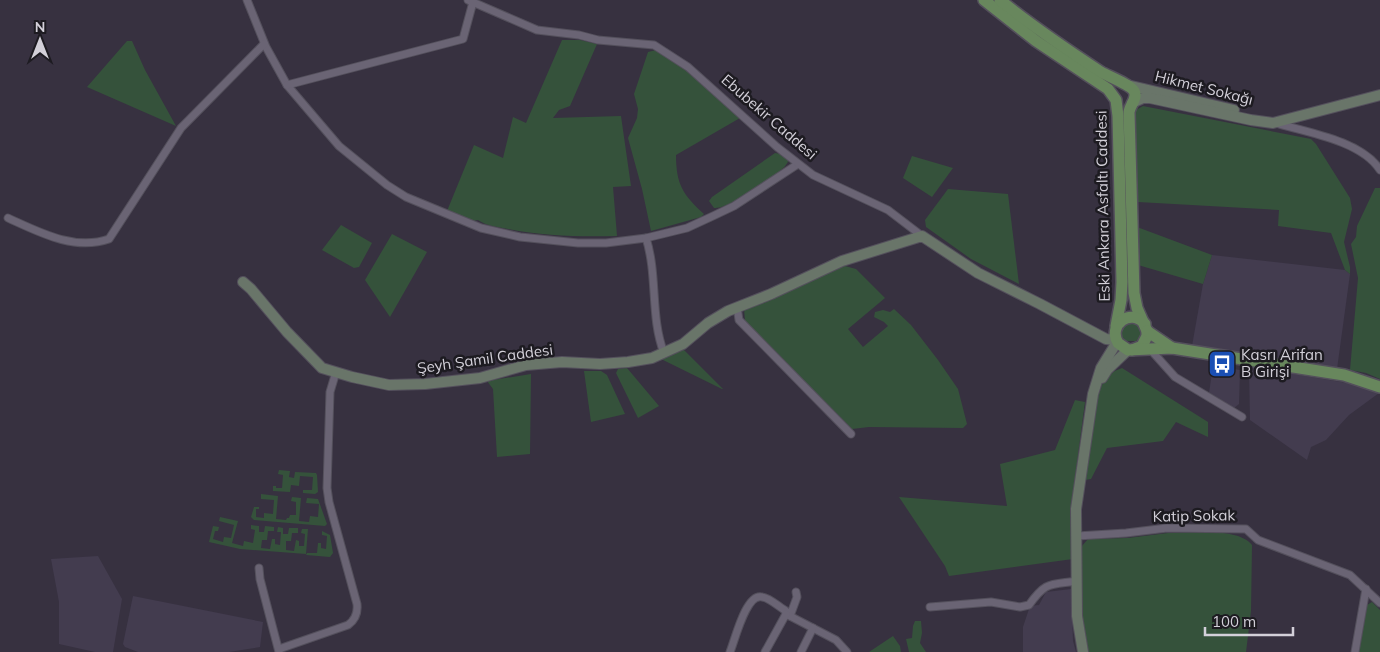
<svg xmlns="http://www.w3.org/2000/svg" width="1380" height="652" viewBox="0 0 1380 652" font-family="Mulish,sans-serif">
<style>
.built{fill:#433c4f}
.green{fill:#35523b}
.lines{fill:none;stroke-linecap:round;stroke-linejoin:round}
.street-casing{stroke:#54505c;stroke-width:9}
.secondary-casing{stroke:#54505c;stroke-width:12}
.primary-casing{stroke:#54505c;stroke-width:14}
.street{stroke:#6a6474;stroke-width:7}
.secondary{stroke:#697569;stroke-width:10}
.primary{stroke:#68875d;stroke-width:11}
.labels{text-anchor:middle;stroke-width:5;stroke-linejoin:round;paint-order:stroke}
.street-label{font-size:15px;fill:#d3d0d9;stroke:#1d1b21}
.poi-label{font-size:15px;fill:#d3d0d9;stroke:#1d1b21;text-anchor:start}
</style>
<rect width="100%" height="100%" fill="#373140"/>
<g class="built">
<polygon points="1212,255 1345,270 1350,274 1337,369 1192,346 1203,284"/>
<polygon points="1213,366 1240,370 1239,404 1234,408 1209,393"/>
<polygon points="1253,367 1353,384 1379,393 1349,415 1326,440 1311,447 1307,460 1250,420 1249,369"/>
<polygon points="98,556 122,599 113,652 95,652 59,644 59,602 51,559"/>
<polygon points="1071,589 1073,641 1076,652 1023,652 1023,627 1030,606 1039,605 1046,592"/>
<polygon points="133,596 263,622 260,647 229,652 138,652 125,647 123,644"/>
</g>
<g class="green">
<path d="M562 40H580L597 44 570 106 559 110 553 118 621 116 631 186 613 187 617 236C580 237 544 236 508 229 497 227 487 226 478 220L473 221 447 211 474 145 503 158 513 117 526 123Z"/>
<polygon points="127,41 132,41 145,70 176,126 87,87"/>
<path d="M656 50 685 69 740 118 676 155C676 184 683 195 704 214L701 217 651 231 642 189 628 138 637 118 638 109 634 94 648 52Z"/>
<polygon points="1143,106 1311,139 1316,144 1350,198 1352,209 1344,242 1350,267 1350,274 1345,270 1331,233 1278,226 1279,210 1138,202 1135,117 1136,110"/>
<path d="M775 153 782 154 789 160C787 163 785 167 782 169 772 180 727 210 714 208L709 201 712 197Z"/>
<polygon points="912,156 953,168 932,197 903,178"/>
<polygon points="1375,188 1380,188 1380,379 1366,373 1350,370 1358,278 1351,244 1356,237 1357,226"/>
<polygon points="948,189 1008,194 1019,284 971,259 926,227 925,220"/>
<polygon points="341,225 372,243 359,267 354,268 322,250"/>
<polygon points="1137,227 1212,255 1203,284 1138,265"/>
<polygon points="392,234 427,252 390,317 365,280"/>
<polygon points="845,266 856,269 885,298 848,329 863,347 888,326 884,322 874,317 875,312 883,310 890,312 894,309 911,325 938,360 958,389 967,424 963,428 869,427 852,429 745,321 744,309 748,307"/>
<path d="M1137 322C1141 330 1144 335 1136 341H1125C1119 335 1120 330 1124 323Z"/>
<polygon points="683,349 723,389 722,389 661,359"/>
<polygon points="627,368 659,406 638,418 616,373 618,369"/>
<path d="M1122 368 1208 422V437L1176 422 1163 441 1107 448 1091 479 1085 480C1089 454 1091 402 1104 381 1108 374 1114 371 1122 368Z"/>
<polygon points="584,371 601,371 607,375 625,414 591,422"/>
<polygon points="531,374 530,454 497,457 493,389 487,381"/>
<polygon points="1075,400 1085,402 1071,508 1073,559 949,576 945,566 899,497 1007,506 1000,464 1055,450"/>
<polygon points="279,470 290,471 289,477 294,478 295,472 316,473 317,475 318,492 315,494 303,493 303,490 312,490 313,477 300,476 299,486 291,485 290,492 273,491 273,486 276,486 276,488 282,488 283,475 278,474"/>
<polygon points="261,494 278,496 276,519 286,520 287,518 289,518 290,515 296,515 296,502 291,501 292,497 301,498 299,521 309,522 310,516 318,517 319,504 306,503 307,498 318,499 327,524 325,526 254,520 251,517 254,507 259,507 259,509 256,509 256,517 264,518 264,513 273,514 274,500 261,499"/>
<polygon points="220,517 238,521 232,543 243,546 244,541 253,543 255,530 251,529 251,525 259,526 259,532 264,532 265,526 274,527 274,531 268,531 267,540 262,540 261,548 270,549 272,539 275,539 275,544 280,545 281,532 277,532 278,527 283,528 283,534 288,534 289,528 298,528 298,533 292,533 291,541 286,541 286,550 294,551 296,540 299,541 299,546 304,546 305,534 301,533 302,529 308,529 306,554 240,549 209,542 213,526 219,527 218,531 215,531 213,539 223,542 224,537 231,538 234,525 219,521"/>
<polygon points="322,531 330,535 333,553 330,557 306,555 307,553 317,553 318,543 321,543 321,548 326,549 327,536 322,535"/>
<path d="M1168 533C1190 533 1238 527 1252 545L1251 611 1246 652H1088L1082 616V546L1088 539 1128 538Z"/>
<polygon points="1372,602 1380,610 1380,652 1359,652 1367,605"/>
<polygon points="915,621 921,621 922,633 920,643 926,652 909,652 906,639 912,638 913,626"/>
<polygon points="893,636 900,646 901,652 869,652"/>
</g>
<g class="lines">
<g class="street-casing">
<g id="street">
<polyline points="247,0 266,47 287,85 339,146 387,185 406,197 481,228 520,237 578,243 606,243 646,238 687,228 713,216 734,206 798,164"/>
<polyline points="468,0 537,30 579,35 598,40 654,45 688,67 777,147 813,175 888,210 922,236"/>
<polyline points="287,85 463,39 473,2"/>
<path d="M1275 123C1307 132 1362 141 1380 170"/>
<path d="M8 218C39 232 74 251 109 239L181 128 264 44"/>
<path d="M646 238C658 276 650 317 664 353"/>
<polyline points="737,307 739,320 851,434"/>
<polyline points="1149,348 1175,377 1242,417"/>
<polyline points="1077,536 1126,533 1167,528 1246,529 1258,540 1350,575 1380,603"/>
<polyline points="259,568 260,579 279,652"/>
<path d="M930 607 991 602 1020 607 1029 605C1046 581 1050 585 1077 581"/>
<polyline points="790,616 797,597 796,592"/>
<path d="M279 649 348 625C355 620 358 613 357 604L329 502 327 488 330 392 336 372"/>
<path d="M730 652C735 640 746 593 762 597 770 598 779 607 786 611V614L836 640 847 652"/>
<polyline points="765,652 786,614"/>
<polyline points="801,652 813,628"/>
<polyline points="1355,652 1366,589"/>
</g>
</g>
<g class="secondary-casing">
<g id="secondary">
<polyline points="1127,85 1234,110"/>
<polyline points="1132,103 1143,98 1150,98 1251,120 1273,123 1380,95"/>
<polyline points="243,282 251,289 287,332 322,368 352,377 389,385 425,384 480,378 526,365 562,362 600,364 628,362 652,358 683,344 708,323 728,311 771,294 842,261 922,236 978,273 1040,304 1106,339 1116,340"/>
<polyline points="1102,378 1107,370 1128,350"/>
<polyline points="1083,652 1077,616 1076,509 1093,394 1101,368 1117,342"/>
</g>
</g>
<g class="primary-casing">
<g id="primary">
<polyline points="984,0 1036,41 1108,89 1116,100 1118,116 1122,282 1121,300 1116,326"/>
<path d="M1000 0C1032 26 1066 49 1101 72 1108 76 1131 85 1134 91 1138 98 1130 105 1129 112L1134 293 1137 308 1147 331V336L1142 346 1132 350"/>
<path d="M1145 324C1131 307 1107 325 1118 343L1128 350 1172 348 1344 375 1380 387"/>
<polyline points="1147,331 1172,348"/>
</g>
</g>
<use href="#street" class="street"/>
<use href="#secondary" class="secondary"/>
<use href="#primary" class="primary"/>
</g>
<defs>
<g id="bus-square" transform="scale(1.4375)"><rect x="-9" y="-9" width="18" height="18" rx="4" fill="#1a4fb4" stroke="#1d1b21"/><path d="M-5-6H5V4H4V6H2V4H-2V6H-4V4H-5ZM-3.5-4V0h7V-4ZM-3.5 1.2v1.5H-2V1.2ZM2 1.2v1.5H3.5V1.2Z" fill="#fff"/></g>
</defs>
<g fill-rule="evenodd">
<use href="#bus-square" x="1222" y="364"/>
</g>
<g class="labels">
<g class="street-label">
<text transform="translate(1204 88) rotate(14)" y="5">Hikmet Sokağı</text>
<text transform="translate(769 117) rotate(41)" y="5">Ebubekir Caddesi</text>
<text transform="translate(1103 206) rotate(-91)" y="5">Eski Ankara Asfaltı Caddesi</text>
<text transform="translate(485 359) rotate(-8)" y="5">Şeyh Şamil Caddesi</text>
<text transform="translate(1194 516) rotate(-1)" y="5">Katip Sokak</text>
</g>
<g class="poi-label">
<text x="1241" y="360">Kasrı Arifan<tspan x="1241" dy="17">B Girişi</tspan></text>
</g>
</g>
<g transform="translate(40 40)" stroke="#1d1b21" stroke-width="4" paint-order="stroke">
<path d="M0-4L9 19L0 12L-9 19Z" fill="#d3d0d9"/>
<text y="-8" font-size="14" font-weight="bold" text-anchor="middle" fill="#d3d0d9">N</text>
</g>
<path d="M1205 627v8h88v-8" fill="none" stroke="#d3d0d9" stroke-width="2.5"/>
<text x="1212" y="627" font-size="15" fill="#d3d0d9" stroke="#1d1b21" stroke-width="4" paint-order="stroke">100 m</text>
</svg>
